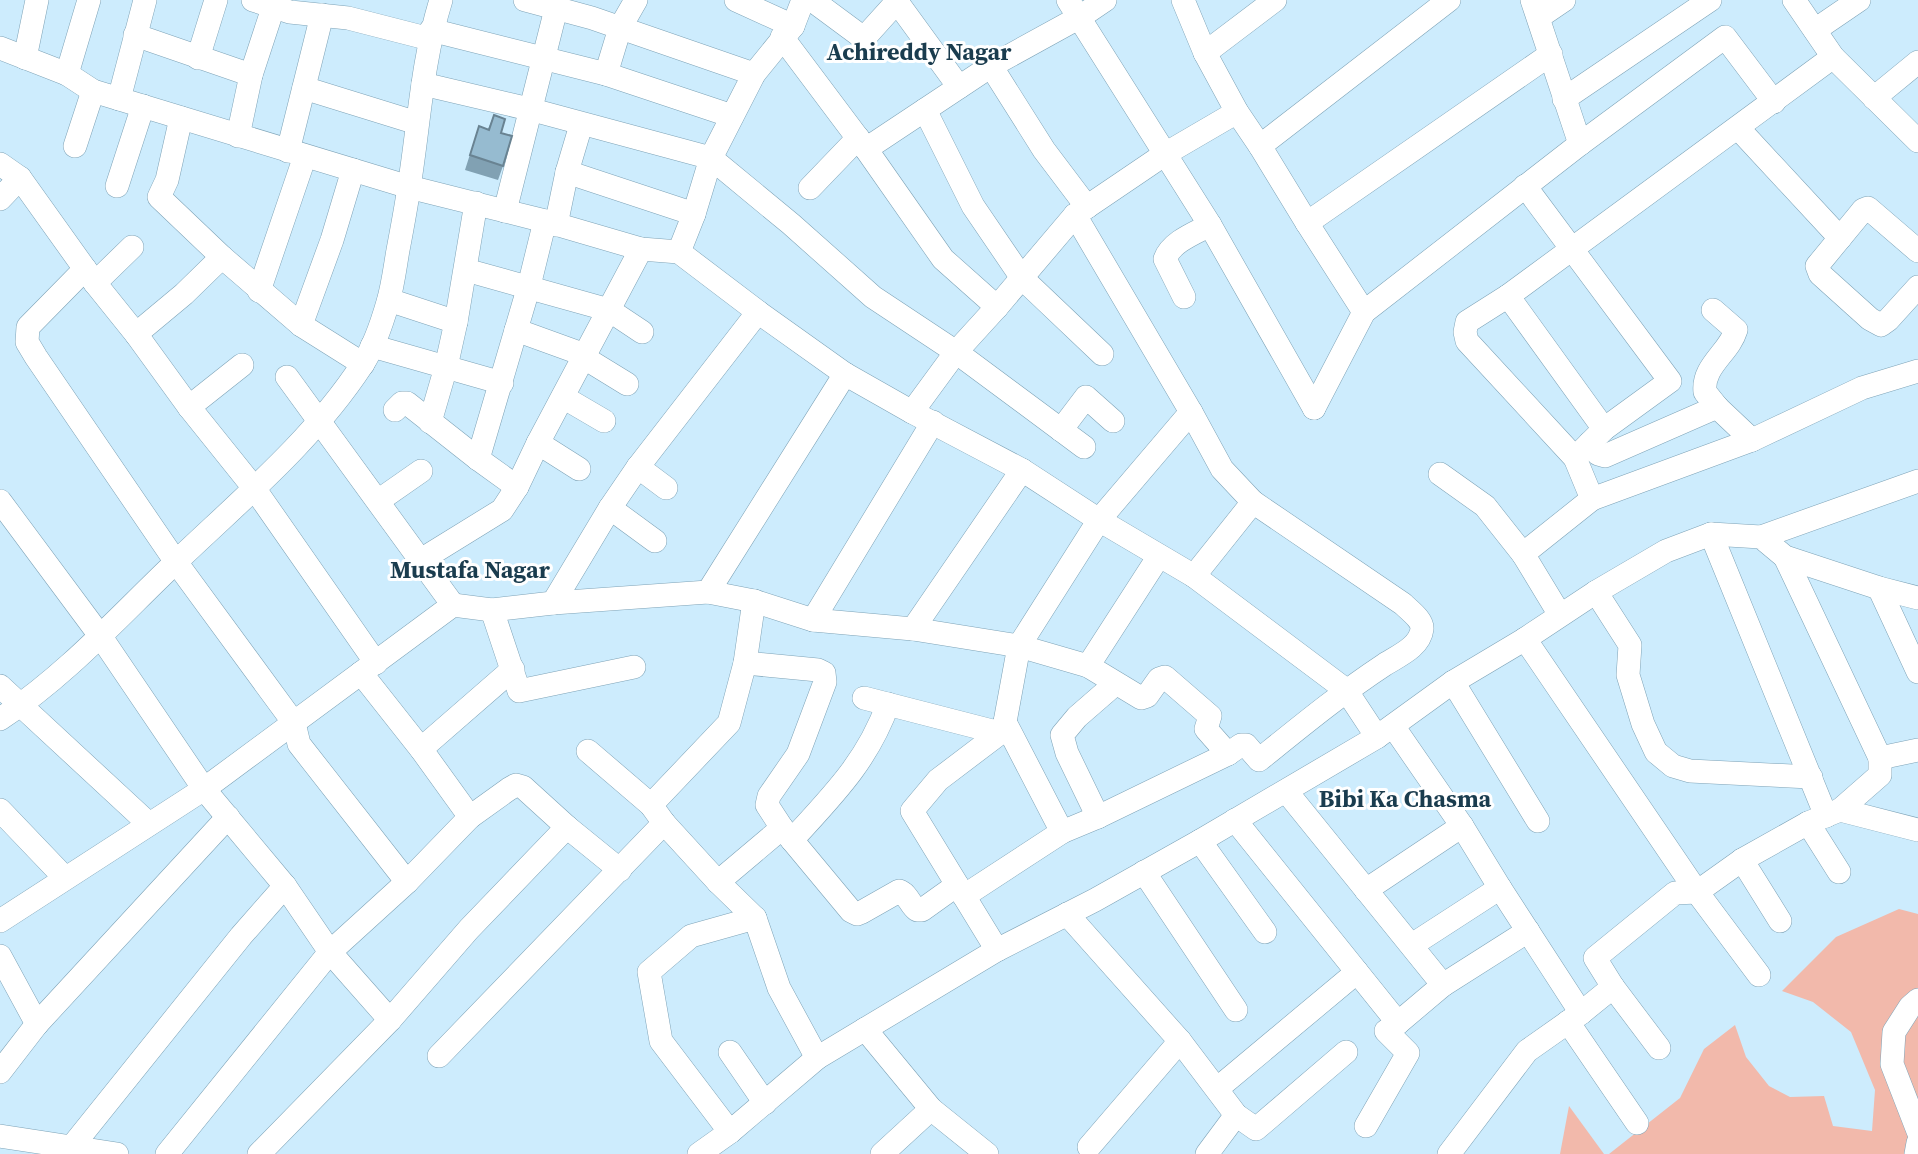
<svg xmlns="http://www.w3.org/2000/svg" width="1918" height="1154" viewBox="0 0 1918 1154" font-family="'Source Serif 4',serif">
<style>
.green{fill:#f2b9ab}
.lines{fill:none;stroke-linecap:round;stroke-linejoin:round}
.minor-casing{stroke:#7ea3b7;stroke-width:24}
.minor{stroke:#fff;stroke-width:23}
.wall{fill:#81a1b3}
.building{fill:#96bbd0;stroke:#698392;stroke-width:2}
.labels{text-anchor:middle;stroke-width:6;stroke-linejoin:round;paint-order:stroke}
.neighbourhood-label{font-size:24px;font-weight:bold;fill:#1a3c4e;stroke:#fff}
</style>
<rect width="100%" height="100%" fill="#cdecfd"/>
<g class="green">
<polygon points="1899,909 1918,914 1918,1154 1609,1154 1680,1098 1704,1049 1735,1025 1746,1057 1769,1086 1790,1097 1824,1096 1833,1126 1872,1131 1875,1090 1851,1032 1813,1002 1782,991 1836,937"/>
<polygon points="1569,1106 1604,1154 1560,1154"/>
</g>
<g class="lines">
<g class="minor-casing">
<g id="minor">
<polyline points="253,0 290,12 348,18 430,39"/>
<polyline points="525,0 592,18 754,74"/>
<polyline points="736,0 793,26"/>
<polyline points="812,0 862,37 866,36 893,6 900,6 959,87"/>
<polyline points="1068,0 1210,225 1314,408"/>
<polyline points="1183,0 1205,53 1237,112 1260,146 1307,223 1364,312"/>
<polyline points="1532,0 1580,144"/>
<polyline points="1794,0 1833,57 1918,141"/>
<polyline points="1539,17 1564,0"/>
<polyline points="431,30 606,74 732,116"/>
<polyline points="1815,30 1859,0"/>
<polyline points="135,35 251,75"/>
<polyline points="782,37 866,149 943,259 997,307"/>
<polyline points="0,48 67,74 93,91 409,187 545,221 641,249 679,252 758,312 845,374 912,412 1022,470 1099,520 1194,576 1346,690 1377,737"/>
<polyline points="1205,53 1275,0"/>
<polyline points="25,58 37,0"/>
<polyline points="198,58 216,0"/>
<polyline points="991,66 1044,150 1087,207"/>
<polyline points="67,74 89,0"/>
<polyline points="606,74 620,28 636,0"/>
<polyline points="423,84 529,109 711,158 791,224 873,297 956,352 1084,447"/>
<polyline points="304,88 417,123"/>
<polyline points="1874,98 1918,62"/>
<polyline points="119,99 145,0"/>
<polyline points="1564,99 1710,0"/>
<polyline points="925,110 973,206 1022,278 1102,354"/>
<polyline points="181,118 167,180 159,197 222,257"/>
<polyline points="1738,128 1840,238"/>
<polyline points="238,136 251,75 273,8"/>
<polyline points="75,146 93,91"/>
<polyline points="1260,146 1449,0"/>
<polyline points="866,149 991,66 1080,17 1105,0"/>
<polyline points="288,151 322,15"/>
<polyline points="0,164 20,178 95,283 136,334 189,407 254,488 376,663"/>
<polyline points="567,172 694,214"/>
<polyline points="117,186 143,106"/>
<polyline points="1525,186 1670,381 1604,429 1575,458"/>
<polyline points="810,188 858,138"/>
<polyline points="0,199 20,178"/>
<polyline points="505,211 556,9"/>
<polyline points="1307,223 1551,54"/>
<polyline points="556,225 567,172 581,125"/>
<polyline points="1918,251 1868,208 1863,210 1859,215 1817,266 1820,274 1870,319 1881,325 1888,320 1918,287"/>
<polyline points="679,252 694,214 711,158 754,74 793,26 803,0"/>
<polyline points="85,269 28,327 27,342 36,357 176,562 294,723 299,744 407,882"/>
<polyline points="466,270 609,310 642,332"/>
<polyline points="95,283 132,247"/>
<polyline points="259,291 305,156"/>
<polyline points="1508,296 1604,429"/>
<path d="M1184 297 1165 259C1171 242 1195 233 1210 225"/>
<polyline points="389,300 456,322 476,203"/>
<path d="M1713 310 1736 330C1729 353 1702 366 1705 392L1717 407 1752 440 1862 388 1918 371"/>
<polyline points="301,325 332,240 353,170"/>
<polyline points="516,330 585,355"/>
<polyline points="136,334 184,294 222,257 301,325 363,364"/>
<polyline points="372,346 502,383"/>
<polyline points="583,357 627,384"/>
<polyline points="287,377 453,605"/>
<polyline points="563,397 604,421"/>
<polyline points="189,407 242,365"/>
<polyline points="1314,408 1364,312 1580,144 1725,37 1774,102"/>
<polyline points="395,410 402,403 407,403 478,459 517,487"/>
<polyline points="912,412 956,352 997,307 1075,215 1165,154 1237,112"/>
<polyline points="430,422 446,367 456,322"/>
<polyline points="1061,430 1086,397 1113,421"/>
<polyline points="538,443 579,469"/>
<polyline points="1590,443 1598,454 1605,456 1717,407"/>
<polyline points="478,459 529,286 545,221"/>
<polyline points="638,467 666,488"/>
<polyline points="1440,474 1485,506 1523,554 1560,615"/>
<polyline points="1592,499 1752,440"/>
<polyline points="0,501 101,637 204,789 285,886 330,952 390,1020"/>
<polyline points="378,501 421,471"/>
<polyline points="610,508 655,541"/>
<polyline points="1711,534 1826,816"/>
<polyline points="1761,537 1918,481"/>
<polyline points="1523,554 1592,499 1575,458 1467,341 1465,332 1467,322 1508,296 1833,57"/>
<polyline points="1785,557 1880,758 1918,750"/>
<polyline points="421,560 502,510 517,487 538,443 641,249"/>
<polyline points="1194,576 1253,502"/>
<polyline points="1879,588 1918,672"/>
<polyline points="708,592 845,374"/>
<polyline points="1596,592 1630,645 1628,675 1643,724 1656,752 1673,766 1690,771 1811,777"/>
<polyline points="553,603 610,508 638,467 758,312"/>
<polyline points="492,610 519,691 634,667"/>
<polyline points="813,620 933,422"/>
<polyline points="913,629 1022,470"/>
<polyline points="1525,639 1697,892 1759,975"/>
<path d="M745 663 818 670 824 673 825 682 798 754 769 796 767 805 782 828 851 911 857 914 862 912 899 891C908 894 910 905 917 910H922L957 885"/>
<polyline points="1088,666 1159,556"/>
<polyline points="361,673 421,749 470,817"/>
<polyline points="1453,682 1538,821"/>
<polyline points="0,686 149,824"/>
<polyline points="864,698 1000,733"/>
<path d="M0 719C67 675 120 615 177 561 242 499 313 440 362 365 374 347 382 323 388 302 393 285 395 267 398 250 402 229 406 208 409 187 419 125 422 61 441 0"/>
<polyline points="1005,722 1062,832"/>
<polyline points="1393,726 1462,826 1500,888 1581,1013"/>
<polyline points="421,749 513,669"/>
<polyline points="588,751 651,805 664,823 718,882 755,918"/>
<polyline points="1286,791 1443,985"/>
<polyline points="651,805 729,723 745,663 754,601"/>
<polyline points="0,810 65,878"/>
<polyline points="1840,810 1880,775 1880,758"/>
<polyline points="1098,817 1067,753 1062,735 1077,717 1115,684"/>
<polyline points="1235,820 1398,1023"/>
<polyline points="1808,823 1839,872"/>
<path d="M792 840C832 796 867 762 888 704"/>
<polyline points="1200,841 1265,932"/>
<polyline points="1742,860 1780,921"/>
<polyline points="1144,872 1236,1010"/>
<polyline points="718,882 782,828"/>
<polyline points="1366,890 1462,826"/>
<path d="M964 896 1062 832 1098 817 1228 754 1241 745H1246L1259 760C1300 727 1340 694 1384 665 1398 656 1420 647 1422 629 1423 620 1409 610 1403 604L1253 502 1222 469 1191 412 1075 215"/>
<polyline points="1067,914 1180,1041 1236,1115 1256,1129 1346,1052"/>
<polyline points="0,921 204,789 453,605 492,610 553,603 708,592 754,601 813,620 913,629 1019,646 1088,666 1141,698 1147,696 1159,679 1165,677 1210,716 1206,729 1228,754"/>
<polyline points="1412,945 1500,888"/>
<polyline points="997,950 912,811 938,780 1000,733 1005,722 1019,646 1099,520 1191,412"/>
<polyline points="0,956 37,1024"/>
<polyline points="1613,987 1659,1048"/>
<polyline points="1918,1000 1910,1007 1894,1032 1892,1064 1918,1131"/>
<polyline points="1568,1022 1637,1123"/>
<polyline points="865,1029 931,1109 987,1154"/>
<polyline points="730,1052 765,1103"/>
<polyline points="439,1056 664,823"/>
<polyline points="0,1072 37,1024 228,817"/>
<polyline points="1218,1088 1357,972"/>
<polyline points="1366,1126 1408,1053 1386,1031 1398,1023 1443,985 1528,931"/>
<polyline points="730,1132 661,1041 649,972 691,936 755,918 779,988 817,1058"/>
<polyline points="0,1136 117,1154"/>
<polyline points="1089,1147 1180,1041"/>
<polyline points="66,1154 241,936 285,886"/>
<polyline points="167,1154 330,952 407,882 470,817 509,789 516,785 523,787 567,827 620,870"/>
<polyline points="259,1154 390,1020 469,929 567,827"/>
<polyline points="699,1154 730,1132 817,1058 997,950 1095,900 1200,841 1377,737 1453,682 1525,639 1596,592 1666,551 1711,534 1761,537 1785,557 1879,588 1918,598"/>
<polyline points="882,1154 931,1109"/>
<polyline points="1207,1154 1236,1115"/>
<polyline points="1449,1154 1527,1051 1581,1013 1613,987 1595,958 1675,893 1697,892 1742,860 1808,823 1840,810 1918,830"/>
<polyline points="1916,1154 1918,1143"/>
</g>
</g>
<use href="#minor" class="minor"/>
</g>
<polygon class="wall" points="494,115 501,133 503,166 498,180 465,170 479,126 488,129"/>
<polygon class="building" points="494,115 505,119 501,133 512,136 503,166 470,155 479,126 489,130"/>
<g class="labels">
<g class="neighbourhood-label">
<text x="919" y="60">Achireddy Nagar</text>
<text x="470" y="578">Mustafa Nagar</text>
<text x="1405" y="807">Bibi Ka Chasma</text>
</g>
</g>
</svg>
